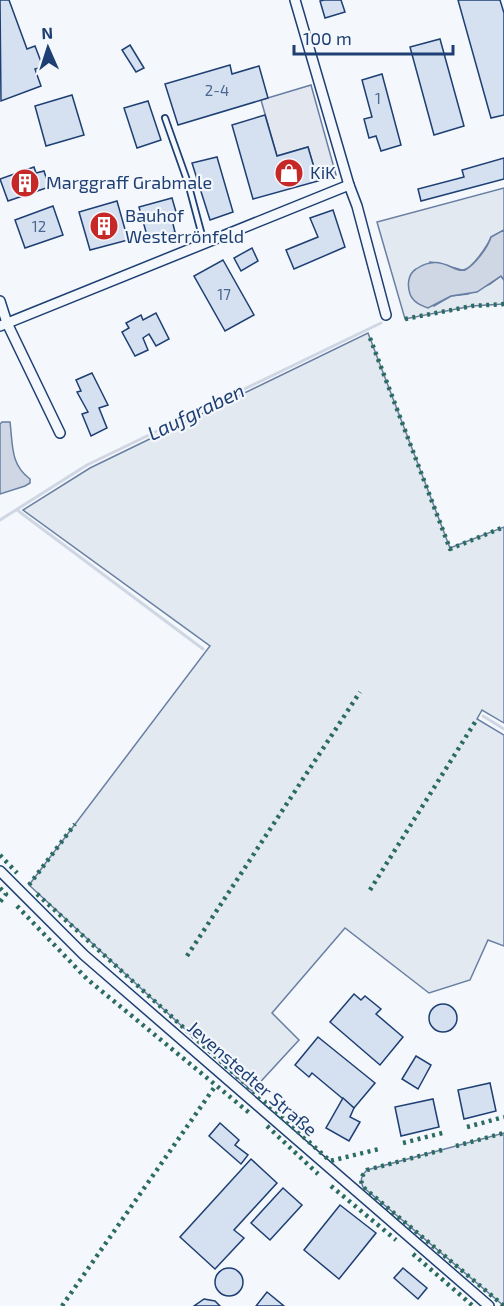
<svg xmlns="http://www.w3.org/2000/svg" width="504" height="1306" viewBox="0 0 504 1306" font-family="'Exo 2',sans-serif">
<style>
.green{fill:#e3e9f0;stroke:#687fa3;stroke-width:1.5}
.parking{fill:#e3e8f0;stroke:#687fa3;stroke-width:1.5}
.water{fill:#cfd7e4;stroke:#687fa3;stroke-width:1.5}
.lines{fill:none;stroke-linecap:round;stroke-linejoin:round}
.stream{stroke:#cfd7e4;stroke-width:3}
.building{fill:#d5e0f0;stroke:#1d3f73;stroke-width:1.5}
.lane-casing{stroke:#1d3f73;stroke-width:8}
.street-casing{stroke:#1d3f73;stroke-width:12}
.lane{stroke:#f4f7fb;stroke-width:4.5}
.street{stroke:#f4f7fb;stroke-width:9}
.hedge{stroke:#2c6c60;stroke-width:4.5;stroke-dasharray:3 4.5;stroke-linecap:butt}
.labels{text-anchor:middle;stroke-width:4.5;stroke-linejoin:round;paint-order:stroke}
.number-label{font-size:15px;fill:#4b6792}
.poi-label{font-size:18px;fill:#1d3f73;stroke:#f4f7fb;text-anchor:start}
.street-label{font-size:18px;fill:#1d3f73;stroke:#f4f7fb}
.water-label{font-size:20px;font-style:italic;fill:#1d3f73;stroke:#f4f7fb}
</style>
<rect width="100%" height="100%" fill="#f4f7fb"/>
<g class="green">
<path d="M504 188V230L491 237C488 245 472 269 463 270 461 270 438 263 430 262L434 306 451 296 468 294 490 284 501 276 504 280V304L472 306 405 319 377 222Z"/>
<polygon points="368,333 450,548 504,527 504,723 482,710 477,719 504,735 504,946 488,940 470,980 429,993 345,928 272,1013 299,1040 252,1091 29,885 210,646 23,510 90,468"/>
<path d="M504 1133V1306L363 1187C360 1180 361 1176 367 1170Z"/>
</g>
<polygon class="parking" points="311,85 336,175 318,181 308,147 277,156 261,100"/>
<g class="water">
<path d="M504 230V280L501 276 477 292 451 296 428 308C420 305 413 302 410 294 407 285 408 274 416 269 441 252 454 274 465 270 475 265 488 247 491 237Z"/>
<path d="M2 422H10C13 445 10 464 30 479V483L25 486 0 494V424Z"/>
</g>
<g class="lines">
<g class="stream">
<polyline points="17,510 203,649"/>
<polyline points="0,520 87,465 381,323"/>
<polyline points="483,716 504,729"/>
</g>
</g>
<g class="building">
<polygon points="0,0 9,0 27,49 35,46 43,67 35,69 41,86 1,101"/>
<polygon points="324,0 341,0 345,12 325,18 320,1"/>
<polygon points="458,0 500,0 504,13 504,115 491,118"/>
<polygon points="440,39 464,126 434,135 410,47"/>
<polygon points="130,45 144,68 136,72 122,50"/>
<polygon points="230,65 232,74 259,66 268,98 178,125 165,84"/>
<polygon points="382,74 401,145 381,151 376,136 369,138 364,119 372,117 362,80"/>
<polygon points="72,95 84,135 46,146 35,106"/>
<polygon points="148,101 161,140 137,148 124,108"/>
<polygon points="265,115 277,156 308,147 318,181 253,199 232,125"/>
<polygon points="217,157 233,212 210,220 192,163"/>
<polygon points="504,158 504,179 421,201 418,189 464,177 462,170"/>
<polygon points="34,167 36,173 44,171 49,187 8,201 0,179"/>
<polygon points="172,198 178,219 172,220 175,232 148,239 139,207"/>
<polygon points="117,201 128,240 90,250 79,212"/>
<polygon points="53,206 63,235 25,248 15,220"/>
<polygon points="333,210 345,247 294,269 286,250 318,237 310,218"/>
<polygon points="252,248 258,261 241,271 234,258"/>
<polygon points="223,260 254,315 225,331 194,276"/>
<polygon points="156,313 169,339 156,346 149,334 143,338 148,350 135,356 122,332 129,328 126,323 141,315 143,320"/>
<polygon points="92,373 108,405 99,408 107,428 91,436 82,414 88,412 77,392 81,391 76,380"/>
<polygon points="354,994 361,1000 365,996 381,1009 376,1014 403,1037 380,1065 330,1022"/>
<circle cx="443" cy="1018" r="14"/>
<polygon points="318,1037 375,1083 354,1108 312,1073 309,1077 295,1065"/>
<polygon points="416,1056 431,1065 418,1089 402,1079"/>
<polygon points="490,1083 496,1111 464,1119 458,1090"/>
<polygon points="343,1098 354,1108 350,1117 360,1122 349,1141 326,1128"/>
<polygon points="433,1099 439,1127 401,1136 395,1107"/>
<polygon points="220,1123 239,1140 235,1145 248,1155 241,1164 209,1136"/>
<polygon points="251,1159 277,1183 234,1230 244,1238 215,1269 180,1237"/>
<polygon points="283,1188 302,1205 270,1240 251,1223"/>
<polygon points="340,1205 376,1233 339,1279 304,1250"/>
<polygon points="403,1268 427,1288 418,1299 394,1278"/>
<circle cx="229" cy="1282" r="14"/>
<polygon points="267,1292 284,1306 256,1306"/>
<polygon points="204,1299 215,1301 220,1306 194,1306"/>
</g>
<g class="lines">
<g class="lane-casing">
<polyline id="lane" points="165,118 188,183 204,243"/>
</g>
<g class="street-casing">
<g id="street">
<polyline points="295,0 349,185 357,206 386,315"/>
<polyline points="0,301 7,323 60,433"/>
<polyline points="0,326 349,185"/>
<polyline points="0,871 84,955 489,1306"/>
</g>
</g>
<use href="#lane" class="lane"/>
<use href="#street" class="street"/>
<g class="hedge">
<polyline points="405,319 472,306 504,304"/>
<polyline points="370,338 450,549 504,527"/>
<polyline points="0,855 17,873"/>
<polyline points="29,885 75,824"/>
<polyline points="0,888 6,894 0,902"/>
<polyline points="370,890 477,719"/>
<polyline points="37,894 330,1161 379,1149"/>
<polyline points="17,906 87,979 252,1115"/>
<polyline points="187,956 360,692"/>
<polyline points="267,1126 318,1174"/>
<polyline points="467,1127 504,1117"/>
<polyline points="403,1143 446,1132"/>
<polyline points="456,1146 504,1133"/>
<path d="M442 1150 367 1170C361 1176 360 1180 363 1187L504 1306"/>
<polyline points="331,1186 396,1240"/>
<polyline points="413,1254 473,1306"/>
<polyline points="62,1306 216,1085"/>
</g>
</g>
<defs>
<g id="shop-disc" transform="scale(1.5)"><circle r="9.5" fill="#c62828" stroke="#f4f7fb"/><path d="M-5-2.5h2.3a2.7 3.5 0 0 1 5.4 0H5L5.5 6h-11ZM-1.5-2.5h3a1.5 2.3 0 0 0-3 0Z" fill="#fff"/></g>
<g id="building-disc" transform="scale(1.5)"><circle r="9.5" fill="#c62828" stroke="#f4f7fb"/><path d="M-4-6H4V6H1V3H-1V6H-4ZM-2.5-4.3h1.7v1.8h-1.7ZM.8-4.3h1.7v1.8H.8ZM-2.5-1h1.7V.8h-1.7ZM.8-1h1.7V.8H.8Z" fill="#fff"/></g>
</defs>
<g fill-rule="evenodd">
<use href="#shop-disc" x="289" y="173"/>
<use href="#building-disc" x="25" y="183"/>
<use href="#building-disc" x="104" y="226"/>
</g>
<g class="labels">
<g class="number-label">
<text x="217" y="96">2-4</text>
<text x="378" y="104">1</text>
<text x="39" y="232">12</text>
<text x="224" y="300">17</text>
</g>
<g class="poi-label">
<text x="310" y="179">KiK</text>
<text x="46" y="189">Marggraff Grabmale</text>
<text x="125" y="222">Bauhof<tspan x="125" dy="21">Westerrönfeld</tspan></text>
</g>
<g class="street-label">
<text transform="translate(252 1079) rotate(41)" y="6">Jevenstedter Straße</text>
</g>
<g class="water-label">
<text transform="translate(196 412) rotate(-26)" y="7">Laufgraben</text>
</g>
</g>
<g transform="translate(48 48) rotate(357)" stroke="#f4f7fb" stroke-width="4.5" paint-order="stroke">
<path d="M0-4.5L10 22L0 15L-10 22Z" fill="#1d3f73"/>
<text y="-9" font-size="16" font-weight="bold" text-anchor="middle" fill="#1d3f73">N</text>
</g>
<path d="M294 45v9h159v-9" fill="none" stroke="#1d3f73" stroke-width="3"/>
<text x="303" y="45" font-size="18" fill="#1d3f73" stroke="#f4f7fb" stroke-width="4.5" paint-order="stroke">100 m</text>
</svg>
